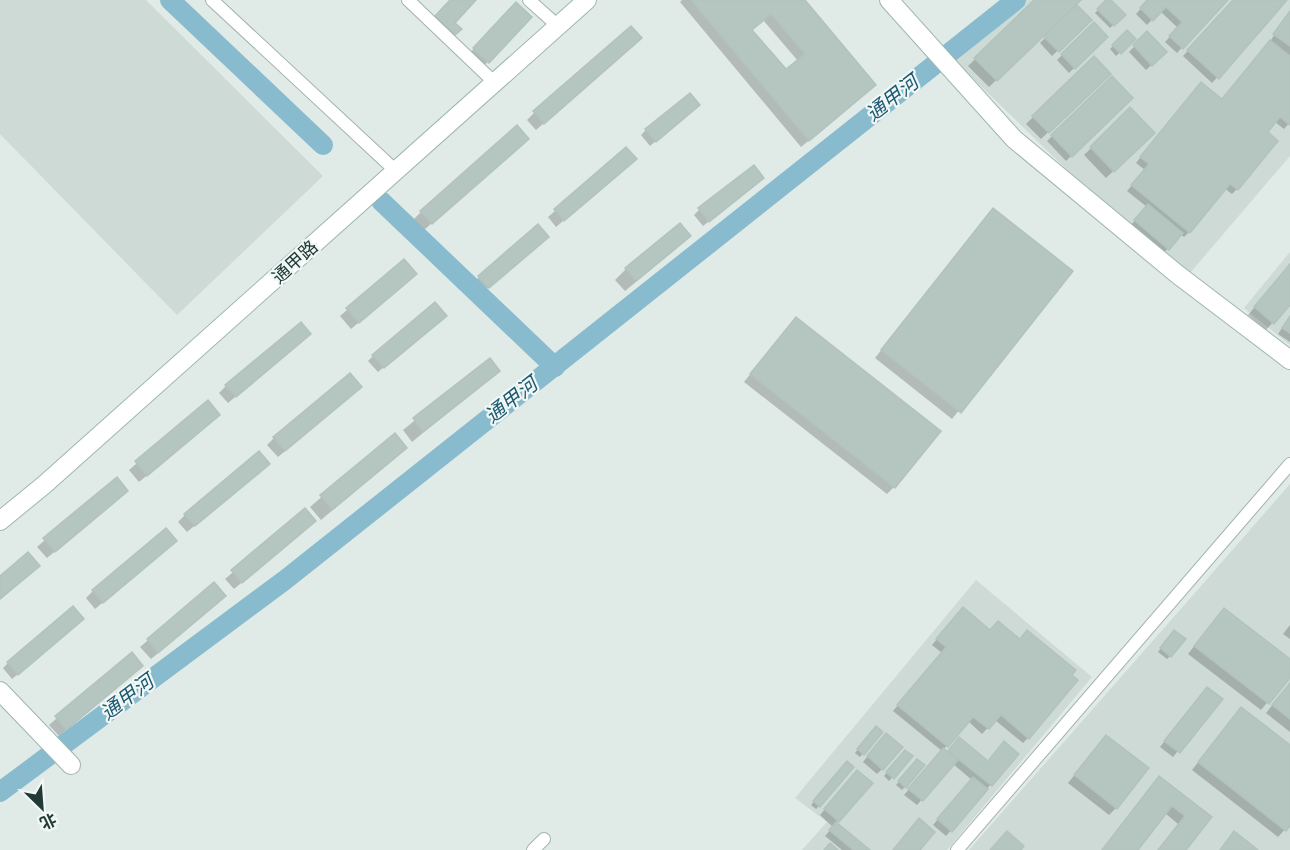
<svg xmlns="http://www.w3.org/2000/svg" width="1290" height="850" viewBox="0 0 1290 850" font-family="Cabin,'Noto Sans SC',sans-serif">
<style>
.built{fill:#cedad6}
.shadow{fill:#0003;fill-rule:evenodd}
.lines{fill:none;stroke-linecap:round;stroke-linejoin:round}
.river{stroke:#89bbce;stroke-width:20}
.building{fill:#b5c5c0;stroke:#b2c3be;stroke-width:1.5;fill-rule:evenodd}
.street-casing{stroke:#a3b2ae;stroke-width:14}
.secondary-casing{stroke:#9fb6b0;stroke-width:20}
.street{stroke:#fff;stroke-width:12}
.secondary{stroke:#fff;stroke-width:18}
.labels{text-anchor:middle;stroke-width:4.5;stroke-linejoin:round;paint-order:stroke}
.street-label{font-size:18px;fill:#213a36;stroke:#f0f7f4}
.water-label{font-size:20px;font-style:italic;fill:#1d5a73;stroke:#f0f7f4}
</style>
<rect width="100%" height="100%" fill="#e0eae7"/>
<g class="built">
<polygon points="0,0 146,0 323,176 177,315 0,134"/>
<polygon points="1024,0 1290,0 1290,156 1190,273 1100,202 953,59"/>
<polygon points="1290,252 1290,345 1244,308"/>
<polygon points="1290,484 1290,850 969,850 1208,578"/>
<polygon points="976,580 1092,677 947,850 802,850 827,822 795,798"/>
</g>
<g class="shadow">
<polygon points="452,0 474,0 453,23 459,29 449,39 431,22"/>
<path d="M682 0H803L867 92 801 147 680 2ZM763 20 798 61 786 72 751 30Z"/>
<polygon points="1036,0 1079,0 989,87 968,66"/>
<polygon points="1108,0 1124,15 1110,28 1095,13"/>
<polygon points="1149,0 1226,0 1177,53 1165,42 1178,28 1160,11 1147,25 1136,14"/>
<polygon points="1235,0 1285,0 1268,23 1212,83 1183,56"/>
<polygon points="516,4 530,17 483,67 469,54"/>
<polygon points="1077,7 1090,20 1052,56 1040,43"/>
<polygon points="1290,11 1290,122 1284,129 1275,122 1266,132 1237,189 1232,194 1224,188 1189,232 1184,237 1180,234 1163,254 1130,226 1147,207 1127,191 1145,170 1136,163 1196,89 1221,101 1269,43"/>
<polygon points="1094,24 1106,37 1069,73 1057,60"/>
<polygon points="1127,32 1134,39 1116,56 1110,49"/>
<polygon points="1147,33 1165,52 1146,70 1129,52"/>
<polygon points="632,45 536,130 527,120 534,113"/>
<polygon points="1094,58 1109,74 1041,139 1026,124"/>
<polygon points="1112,78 1131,98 1066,161 1047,141"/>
<polygon points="693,110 650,146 641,135 646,130"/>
<polygon points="1130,110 1153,133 1106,178 1084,155"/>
<polygon points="520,146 424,230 414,219 421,212"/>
<polygon points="626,149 628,166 556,227 548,217"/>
<polygon points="757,183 703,226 694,215 699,210"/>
<polygon points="986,217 1071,271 952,419 875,358"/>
<polygon points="542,242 483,292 474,282 479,277"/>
<polygon points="678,247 625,291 615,280 626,269"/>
<polygon points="404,261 408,281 351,329 340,316"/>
<polygon points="1290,265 1290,303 1266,330 1248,315"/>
<polygon points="1290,316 1290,342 1278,334"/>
<polygon points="440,321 378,372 368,361 373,356"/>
<polygon points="789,326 894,487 887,494 744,382"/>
<polygon points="302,341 228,403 219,393 226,386"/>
<polygon points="489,360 498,371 412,442 403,430"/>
<polygon points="353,394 278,457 267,445 274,438"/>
<polygon points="208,402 211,422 139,482 129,470"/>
<polygon points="394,435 394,458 321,520 310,507"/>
<polygon points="261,471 187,532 178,522 185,515"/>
<polygon points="119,498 47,558 37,547 45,540"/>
<polygon points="305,511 307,528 234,589 225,579"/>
<polygon points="168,548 95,609 86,598 93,591"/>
<polygon points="214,584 217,604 151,659 140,647"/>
<polygon points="958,614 1028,738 1023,743 995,720 982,734 968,721 943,750 947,753 954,744 987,762 1017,754 946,836 933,825 972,780 953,764 917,805 904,795 942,751 893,711 942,653 932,645"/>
<polygon points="1217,617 1290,661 1290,675 1261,710 1188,654"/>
<polygon points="77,624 12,679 3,668 8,663"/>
<polygon points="1290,625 1290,639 1283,634"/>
<polygon points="1171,635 1170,656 1167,659 1158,652"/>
<polygon points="131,654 134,673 59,736 49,725"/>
<polygon points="1290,683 1290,732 1266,713"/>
<polygon points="1202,694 1220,699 1173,757 1160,747"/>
<polygon points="1234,717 1290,747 1290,824 1278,837 1192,770"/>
<polygon points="873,731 881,732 860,757 855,753"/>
<polygon points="1106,737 1116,808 1109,815 1068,783"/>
<polygon points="881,740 882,769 877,774 863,762"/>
<polygon points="902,755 911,756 889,781 884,776"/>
<polygon points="914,764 923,766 902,790 896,785"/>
<polygon points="844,766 819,806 816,809 811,805"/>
<polygon points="852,777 871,783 836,823 868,850 842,850 825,836 833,827 820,815"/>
<polygon points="1152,786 1210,818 1185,850 1158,850 1178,824 1165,813 1136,850 1102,850"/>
</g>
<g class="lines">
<g class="river">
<polyline points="170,0 323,145"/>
<polyline points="381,201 555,367"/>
<polyline points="0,792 285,580 1016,0"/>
</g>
</g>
<g class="building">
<polygon points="450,0 476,0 455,23 462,29 455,35 435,16"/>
<path d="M691 0H805L876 85 809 141ZM771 14 805 54 786 69 752 30Z"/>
<polygon points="1034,0 1081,0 997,81 974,58"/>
<polygon points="1106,0 1111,0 1126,15 1114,26 1097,9"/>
<polygon points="1147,0 1228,0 1183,49 1169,36 1182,22 1166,7 1153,21 1140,8"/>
<polygon points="1233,0 1287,0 1219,79 1187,50"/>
<polygon points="516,2 532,17 489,63 473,48"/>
<polygon points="1077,5 1092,20 1059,52 1044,37"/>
<polygon points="1290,11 1290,46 1273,34"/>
<polygon points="1094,22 1108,37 1075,69 1061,54"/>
<polygon points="631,26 642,38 544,124 533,111"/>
<polygon points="1127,30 1136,39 1121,54 1112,45"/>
<polygon points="1147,31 1167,52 1152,66 1133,45"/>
<polygon points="1270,40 1290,56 1290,125 1280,117 1268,132 1278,141 1238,190 1230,184 1190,233 1131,185 1149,164 1140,157 1201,82 1222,99"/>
<polygon points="1094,56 1111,74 1049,133 1032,116"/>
<polygon points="1112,76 1133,98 1072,157 1051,135"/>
<polygon points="690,93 700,105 656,142 645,129"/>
<polygon points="1130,107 1155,133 1114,172 1090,147"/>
<polygon points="517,125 529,139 432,224 420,211"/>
<polygon points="626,147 637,159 564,221 554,209"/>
<polygon points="754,165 764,178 709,222 698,208"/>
<polygon points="1148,204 1183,233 1169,250 1134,220"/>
<polygon points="993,208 1073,271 961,413 881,350"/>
<polygon points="680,223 691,236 636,281 625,268"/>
<polygon points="538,224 549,237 489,288 478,276"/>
<polygon points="404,259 417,274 359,323 346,308"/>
<polygon points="1290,264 1290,305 1274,324 1254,307"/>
<polygon points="435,302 447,316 384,368 372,355"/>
<polygon points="1290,316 1290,333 1282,328"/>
<polygon points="796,317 941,431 895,488 750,374"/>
<polygon points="301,322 311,334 236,397 225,385"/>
<polygon points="490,358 500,371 423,432 413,418"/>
<polygon points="350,373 362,387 285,451 273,437"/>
<polygon points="208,400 220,415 147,476 135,461"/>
<polygon points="395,433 407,448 332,510 320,495"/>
<polygon points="259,451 270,464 195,526 184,514"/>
<polygon points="117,477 128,491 55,552 43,538"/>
<polygon points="305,508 316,521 242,583 231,570"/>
<polygon points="166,528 177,541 103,603 92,590"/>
<polygon points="28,552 40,566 0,599 0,576"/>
<polygon points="214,582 226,596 158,653 147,639"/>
<polygon points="73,606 84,619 18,675 7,662"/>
<polygon points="963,607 990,630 998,621 1020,639 1027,630 1076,670 1072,675 1078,680 1029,739 1001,715 989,729 973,717 948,747 897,705 946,647 936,639"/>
<polygon points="1224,608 1290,659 1290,678 1269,704 1194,646"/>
<polygon points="1174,630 1186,639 1171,657 1160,648"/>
<polygon points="132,652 143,666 66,730 55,716"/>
<polygon points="1290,683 1290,719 1272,705"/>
<polygon points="1207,687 1223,699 1180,753 1164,741"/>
<polygon points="1241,707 1290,745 1290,826 1286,831 1198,762"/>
<polygon points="876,726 883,732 864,755 857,749"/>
<polygon points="886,733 903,747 883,770 867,756"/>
<polygon points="1106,735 1149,768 1117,809 1074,775"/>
<polygon points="959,737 988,761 1004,741 1019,754 992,786 948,751"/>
<polygon points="943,748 958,760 923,801 908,789"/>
<polygon points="905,750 913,756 894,779 886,772"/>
<polygon points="917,759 925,765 906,788 898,781"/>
<polygon points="847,761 854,767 820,807 813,801"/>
<polygon points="857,770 873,783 839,822 824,809"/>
<polygon points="1159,776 1212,817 1186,850 1158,850 1185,816 1172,806 1138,850 1102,850"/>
<polygon points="973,777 988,789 952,832 937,819"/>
<polygon points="919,818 935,832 920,850 893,850"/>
<polygon points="836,822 870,850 853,850 829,830"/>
<polygon points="1007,831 1024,846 1021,850 990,850"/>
<polygon points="1234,831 1258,850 1220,850"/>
<polygon points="830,843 838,850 824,850"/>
</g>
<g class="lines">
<g class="street-casing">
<g id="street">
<polyline points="212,0 397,172"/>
<polyline points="408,0 495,83"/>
<polyline points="529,0 558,26"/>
<polyline points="533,850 544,839"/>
<polyline points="957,850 1290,464"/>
</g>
</g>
<g class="secondary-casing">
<g id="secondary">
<polyline points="889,0 1014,139 1177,274 1290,360"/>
<polyline points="0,521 44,485 587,0"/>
<polyline points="0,691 71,765"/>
</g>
</g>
<use href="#street" class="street"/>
<use href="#secondary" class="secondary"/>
</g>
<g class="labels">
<g class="street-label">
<text transform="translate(295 262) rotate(-42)" y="6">通甲路</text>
</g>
<g class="water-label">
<text transform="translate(892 98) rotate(-38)" y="7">通甲河</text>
<text transform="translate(511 400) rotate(-38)" y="7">通甲河</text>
<text transform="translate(127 697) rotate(-37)" y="7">通甲河</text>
</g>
</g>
<g transform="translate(42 808) rotate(155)" stroke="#f0f7f4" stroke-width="4.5" paint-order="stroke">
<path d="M0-4.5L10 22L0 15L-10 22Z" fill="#213a36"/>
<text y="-9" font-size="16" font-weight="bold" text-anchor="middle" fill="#213a36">北</text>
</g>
</svg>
